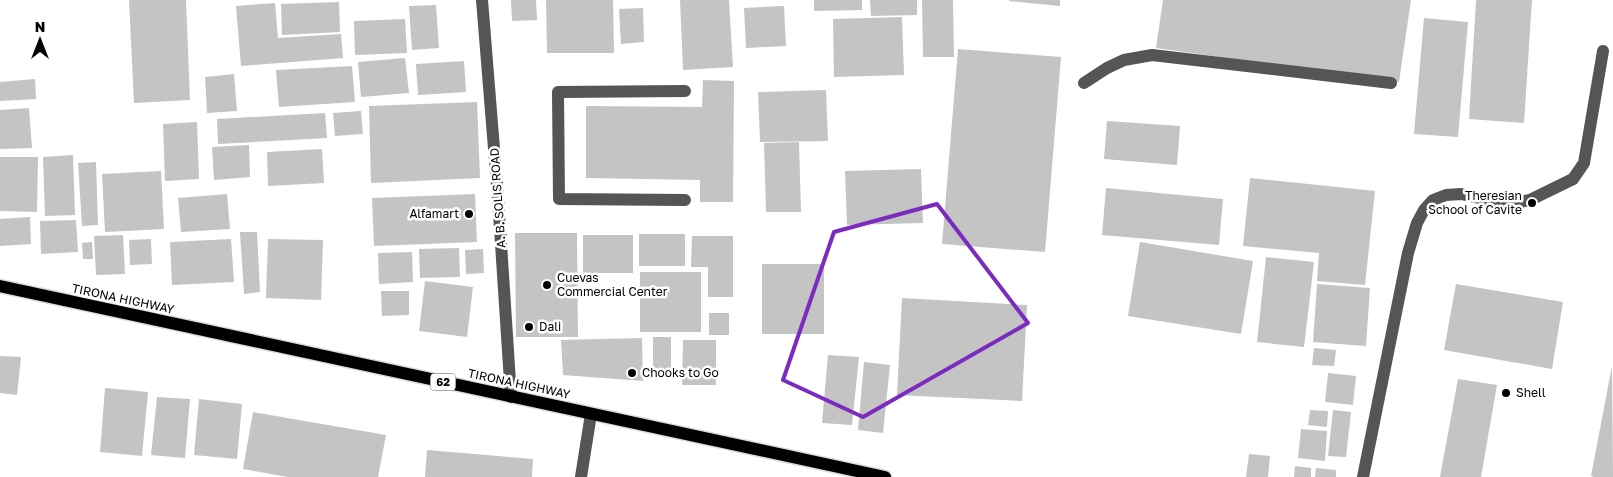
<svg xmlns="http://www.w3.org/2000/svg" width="1613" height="477" viewBox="0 0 1613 477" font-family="'Golos Text',sans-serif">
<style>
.building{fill:#c4c4c4}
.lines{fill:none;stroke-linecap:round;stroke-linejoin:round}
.major-casing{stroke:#dbdbdb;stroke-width:15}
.minor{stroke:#555;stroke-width:12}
.major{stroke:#000;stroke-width:12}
.marked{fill:none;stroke:#7b2cbf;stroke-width:4;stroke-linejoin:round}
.poi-dot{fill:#000;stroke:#fff;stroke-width:2}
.labels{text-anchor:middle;stroke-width:5;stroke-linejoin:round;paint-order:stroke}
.shield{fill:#fff;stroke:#4c4c4c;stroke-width:1}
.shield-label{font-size:11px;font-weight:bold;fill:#000}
.poi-label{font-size:12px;fill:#000;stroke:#fff;text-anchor:start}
.street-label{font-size:12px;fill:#000;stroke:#fff}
</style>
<rect width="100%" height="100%" fill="#fff"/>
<g class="building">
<polygon points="129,0 186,0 190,100 134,103"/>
<polygon points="511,0 536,0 537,20 512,21"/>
<polygon points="546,0 613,0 614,53 547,53"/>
<polygon points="680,0 729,0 733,67 683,70"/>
<polygon points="814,0 862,0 862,10 814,11"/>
<polygon points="870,0 917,0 917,15 871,16"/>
<polygon points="922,0 953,0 954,57 923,57"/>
<polygon points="1009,0 1060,0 1060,6 1009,1"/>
<polygon points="1163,0 1411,0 1399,82 1156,48"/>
<polygon points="1476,0 1532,0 1524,123 1469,119"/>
<polygon points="339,2 340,32 282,35 281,4"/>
<polygon points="275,3 278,38 341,34 343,58 241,66 236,6"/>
<polygon points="436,5 439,48 412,50 409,6"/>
<polygon points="784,6 786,46 746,48 744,8"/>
<polygon points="643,8 644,42 621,44 619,9"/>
<polygon points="902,17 904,75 834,77 833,19"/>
<polygon points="1424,18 1468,22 1458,137 1414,134"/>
<polygon points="405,19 407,53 355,55 354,21"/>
<polygon points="958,49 1061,57 1045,252 942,244"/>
<polygon points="405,58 409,93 361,97 358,62"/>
<polygon points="464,61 466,92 418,95 416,64"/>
<polygon points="352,66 355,102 279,107 276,70"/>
<polygon points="234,74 237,111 207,113 205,77"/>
<polygon points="35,79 36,99 0,101 0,82"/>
<polygon points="703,80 734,81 733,202 700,202 700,180 586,178 586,106 702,107"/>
<polygon points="826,90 828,141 760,142 758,92"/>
<polygon points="477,102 480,178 371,183 369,106"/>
<polygon points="29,108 32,148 0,149 0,110"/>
<polygon points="361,111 363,134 335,136 333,113"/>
<polygon points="325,113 327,138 218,144 217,119"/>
<polygon points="1107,121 1180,126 1177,165 1104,159"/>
<polygon points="197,122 199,179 165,181 163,124"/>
<polygon points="799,142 801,212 766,212 764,143"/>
<polygon points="249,145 250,177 214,180 212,147"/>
<polygon points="322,149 324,183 268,186 267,152"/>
<polygon points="73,155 75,215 45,216 43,157"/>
<polygon points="0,157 38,157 37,212 0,211"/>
<polygon points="96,162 98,225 82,226 78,163"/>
<polygon points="921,169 923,223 847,225 845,171"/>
<polygon points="161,171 164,229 105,232 102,174"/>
<polygon points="1250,178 1375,191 1365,285 1317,281 1319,253 1243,246"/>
<polygon points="1106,188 1223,199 1219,245 1102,235"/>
<polygon points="227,194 230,229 181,232 178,198"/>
<polygon points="475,194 477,242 374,246 372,198"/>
<polygon points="30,217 31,244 0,246 0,219"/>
<polygon points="76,220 78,252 41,254 40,221"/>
<polygon points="240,232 257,232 260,292 244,294"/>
<polygon points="515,233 577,233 578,337 516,337"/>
<rect x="639" y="234" width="46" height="32"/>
<polygon points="123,235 125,274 96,275 94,236"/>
<rect x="583" y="235" width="50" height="38"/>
<polygon points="692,236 733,236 733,297 708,297 708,267 691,267"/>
<polygon points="151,239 152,264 130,265 129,240"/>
<polygon points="231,239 234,282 172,285 170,242"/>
<polygon points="268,239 323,240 321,300 266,298"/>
<polygon points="92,242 93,259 83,259 82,243"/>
<polygon points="1140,242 1253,261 1241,334 1128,316"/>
<polygon points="459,248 460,277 420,278 419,249"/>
<polygon points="483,249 484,273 466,274 465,250"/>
<polygon points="412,252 413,282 379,284 378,253"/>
<polygon points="1266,257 1314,262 1304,347 1257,342"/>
<rect x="762" y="264" width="62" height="70"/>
<rect x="640" y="272" width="61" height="60"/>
<polygon points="425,281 473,287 467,337 419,331"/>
<polygon points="1317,284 1370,288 1366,346 1313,342"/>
<polygon points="1456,284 1563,302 1552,369 1444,350"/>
<polygon points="381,291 409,291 409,315 382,316"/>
<polygon points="902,298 1027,305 1022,401 897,395"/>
<rect x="709" y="313" width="20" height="22"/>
<rect x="653" y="337" width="18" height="35"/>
<polygon points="642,338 643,381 563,375 561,340"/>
<polygon points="683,340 716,340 716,385 682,385"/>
<polygon points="1314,348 1336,350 1334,366 1312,365"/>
<polygon points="828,355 859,357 852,425 822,423"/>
<polygon points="0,356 21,357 17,395 0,393"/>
<polygon points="864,362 890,365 883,433 858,430"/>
<polygon points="1612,366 1613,477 1594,477 1591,476"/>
<polygon points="1328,373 1356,376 1353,405 1325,402"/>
<polygon points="1458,379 1497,385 1481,477 1440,477"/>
<polygon points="105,388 148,392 142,456 100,452"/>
<polygon points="157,397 190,399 185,458 151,455"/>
<polygon points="199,399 242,404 237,459 194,455"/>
<polygon points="1310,410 1328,411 1327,427 1308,425"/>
<polygon points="1333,410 1351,412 1346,457 1328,456"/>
<polygon points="253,412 386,435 378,477 288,477 243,469"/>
<polygon points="1301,429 1327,431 1325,461 1298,458"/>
<polygon points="427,450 533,459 532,477 425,477"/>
<polygon points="1249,454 1270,456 1268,477 1246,477"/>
<polygon points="1295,466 1311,468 1311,477 1294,477"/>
<polygon points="1316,468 1336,470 1336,477 1315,477"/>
</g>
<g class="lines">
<g class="major-casing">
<polyline id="major" points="0,286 885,477"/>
</g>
<g class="minor">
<polyline points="482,0 498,198 511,397"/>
<polyline points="1084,83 1107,68 1124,60 1152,55 1391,83"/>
<polyline points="685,91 558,92 559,199 685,200"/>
<polyline points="581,477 591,414"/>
<polyline points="1363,477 1408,253 1417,223 1424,210 1433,200 1446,195 1461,194 1498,202 1515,203 1530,200 1573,179 1584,163 1603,51"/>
</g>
<use href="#major" class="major"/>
</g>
<path class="marked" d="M937 204 1028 323 863 417 783 380 834 232Z"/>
<g class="poi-dot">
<circle cx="1532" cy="203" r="5"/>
<circle cx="469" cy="214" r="5"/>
<circle cx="547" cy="285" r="5"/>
<circle cx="529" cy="327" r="5"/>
<circle cx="632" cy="373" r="5"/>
<circle cx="1506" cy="393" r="5"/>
</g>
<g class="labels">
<rect class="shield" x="430.5" y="373.5" width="25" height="17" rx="4"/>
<g class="shield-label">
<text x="443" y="386">62</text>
</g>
<g class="poi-label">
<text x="1522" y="200" text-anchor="end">Theresian<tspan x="1522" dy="14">School of Cavite</tspan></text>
<text x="459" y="218" text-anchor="end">Alfamart</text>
<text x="557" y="282">Cuevas<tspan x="557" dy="14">Commercial Center</tspan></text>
<text x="539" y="331">Dali</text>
<text x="642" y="377">Chooks to Go</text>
<text x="1516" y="397">Shell</text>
</g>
<g class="street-label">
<text transform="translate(498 198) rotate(-94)" y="4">A. B. SOLIS ROAD</text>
<text transform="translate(123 299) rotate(12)" y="4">TIRONA HIGHWAY</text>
<text transform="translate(519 384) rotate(12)" y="4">TIRONA HIGHWAY</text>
</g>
</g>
<g transform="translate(40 40)" stroke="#ffffff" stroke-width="4" paint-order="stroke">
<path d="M0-4L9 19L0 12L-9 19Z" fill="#000000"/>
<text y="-8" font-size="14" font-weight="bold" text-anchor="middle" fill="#000000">N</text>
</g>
</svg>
